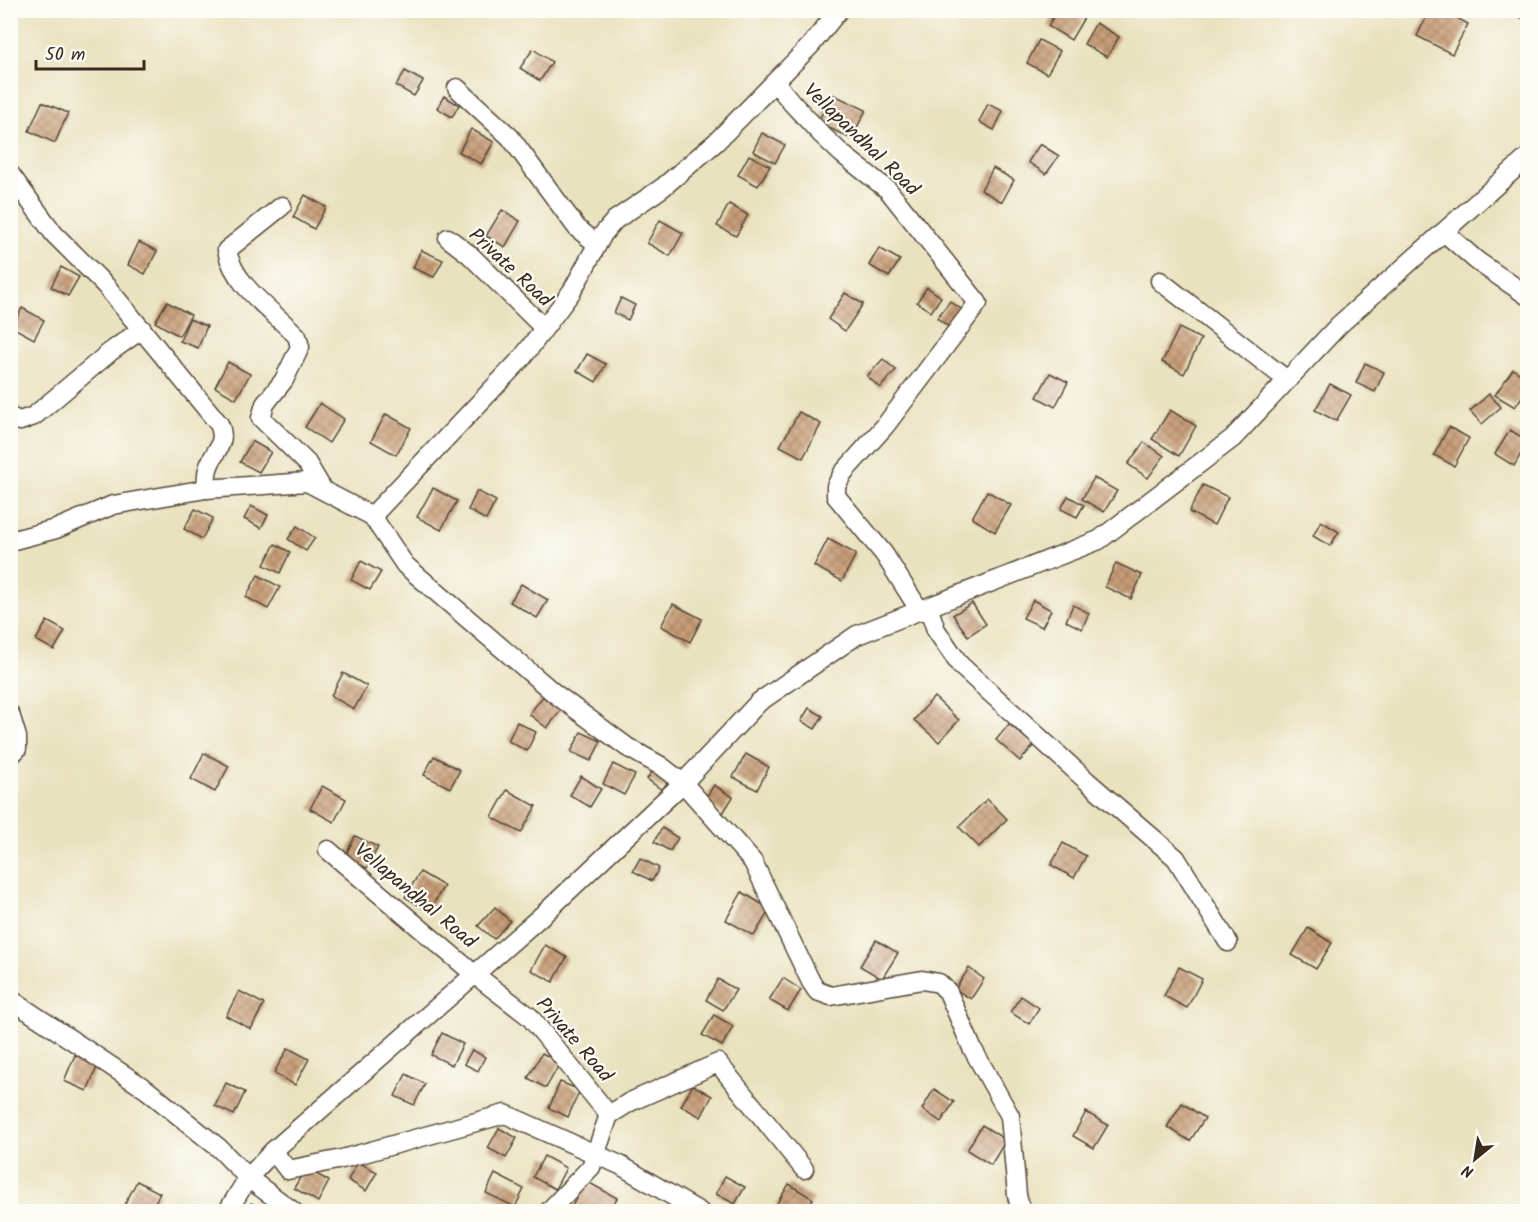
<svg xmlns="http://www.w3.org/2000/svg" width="1538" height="1222" viewBox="0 0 1538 1222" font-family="Kalam,sans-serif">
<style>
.building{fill:url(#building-cross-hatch)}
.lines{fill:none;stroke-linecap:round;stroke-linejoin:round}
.minor-casing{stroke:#554636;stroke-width:21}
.minor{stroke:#fff;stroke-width:18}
.labels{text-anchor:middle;stroke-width:4.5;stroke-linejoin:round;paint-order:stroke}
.street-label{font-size:20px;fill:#3b2a1e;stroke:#fdfcf7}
</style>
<defs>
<pattern id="building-cross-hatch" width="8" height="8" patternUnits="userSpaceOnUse" patternTransform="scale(1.5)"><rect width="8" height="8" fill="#c89e78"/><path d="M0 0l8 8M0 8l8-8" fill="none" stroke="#a48162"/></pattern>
</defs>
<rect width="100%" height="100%" fill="#fdfcf7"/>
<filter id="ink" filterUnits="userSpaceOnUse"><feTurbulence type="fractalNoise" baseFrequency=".0167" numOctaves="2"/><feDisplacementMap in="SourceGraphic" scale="12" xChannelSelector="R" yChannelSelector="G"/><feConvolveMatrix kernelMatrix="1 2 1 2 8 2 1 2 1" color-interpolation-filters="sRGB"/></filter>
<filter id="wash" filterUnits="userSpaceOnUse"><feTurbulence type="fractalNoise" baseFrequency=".008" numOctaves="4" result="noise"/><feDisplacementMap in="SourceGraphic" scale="24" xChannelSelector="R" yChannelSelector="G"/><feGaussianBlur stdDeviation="1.35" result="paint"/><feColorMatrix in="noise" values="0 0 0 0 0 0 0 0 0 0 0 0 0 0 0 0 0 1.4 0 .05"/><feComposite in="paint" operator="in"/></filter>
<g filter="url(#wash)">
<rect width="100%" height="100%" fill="#e9e2bf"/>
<g id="blocks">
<g class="building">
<polygon points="1057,10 1076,10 1085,16 1071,40 1048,26"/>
<polygon points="1430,10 1443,10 1468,24 1452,54 1417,36"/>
<polygon points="1509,10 1528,10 1528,22"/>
<polygon points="1096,23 1119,37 1107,57 1084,44"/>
<polygon points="1039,40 1060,51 1047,74 1027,63"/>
<polygon points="533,49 552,62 540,81 520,68"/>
<polygon points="405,71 423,81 414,96 396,86"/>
<polygon points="832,94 866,110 851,139 818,122"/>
<polygon points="444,96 459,105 452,117 437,108"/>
<polygon points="42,102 68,113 55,143 29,131"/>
<polygon points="988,104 1003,111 994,130 979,122"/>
<polygon points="471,129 494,142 481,164 459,152"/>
<polygon points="762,133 785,145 775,163 753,151"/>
<polygon points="1040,144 1059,156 1046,174 1028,162"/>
<polygon points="749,155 770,166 758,186 738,175"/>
<polygon points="993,168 1014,180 1002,202 981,190"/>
<polygon points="305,195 326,207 314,229 293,217"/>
<polygon points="729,204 748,215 736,236 717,226"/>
<polygon points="502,210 520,221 505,247 486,236"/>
<polygon points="660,220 683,233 670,256 647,243"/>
<polygon points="139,242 157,251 145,274 128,265"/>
<polygon points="879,248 900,260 889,277 869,265"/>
<polygon points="421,250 443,260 434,277 413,268"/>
<polygon points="61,267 79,277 68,296 51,287"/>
<polygon points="927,287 941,297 931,312 917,302"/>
<polygon points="845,293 863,304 845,331 828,319"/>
<polygon points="621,298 635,305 628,320 614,313"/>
<polygon points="950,301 965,312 952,329 937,318"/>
<polygon points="167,302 191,315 179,336 155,322"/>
<polygon points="22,308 44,320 34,339 12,327"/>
<polygon points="189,319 207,326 198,348 180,341"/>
<polygon points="1179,328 1201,339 1184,374 1162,362"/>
<polygon points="587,354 606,364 596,382 577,371"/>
<polygon points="883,359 896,370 880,388 867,376"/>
<polygon points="228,362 250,374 236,399 215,387"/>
<polygon points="1365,363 1384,372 1375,392 1356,383"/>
<polygon points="1513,369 1528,379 1528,388 1515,407 1495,395"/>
<polygon points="1050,373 1068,382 1055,407 1037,397"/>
<polygon points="1330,384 1351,395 1336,421 1315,410"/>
<polygon points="1489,394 1501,407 1482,424 1470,411"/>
<polygon points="320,403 344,419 329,443 305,427"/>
<polygon points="1170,410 1196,426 1179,456 1152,439"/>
<polygon points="799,412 821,424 803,458 780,446"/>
<polygon points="386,414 411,428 396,455 371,441"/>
<polygon points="1449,427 1469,438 1454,466 1434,455"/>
<polygon points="1510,430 1528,441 1514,466 1495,454"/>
<polygon points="252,441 271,452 259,472 240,462"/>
<polygon points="1144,442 1164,456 1148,478 1128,464"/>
<polygon points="1094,478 1117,491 1104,512 1082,499"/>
<polygon points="1203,485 1228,497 1214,525 1189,512"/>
<polygon points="433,488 457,501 441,530 417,517"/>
<polygon points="477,491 496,501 486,520 468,510"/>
<polygon points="987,491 1011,505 995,532 972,518"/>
<polygon points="1068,496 1084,505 1077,517 1061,509"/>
<polygon points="251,506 268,515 261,528 244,519"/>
<polygon points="195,509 213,518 202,539 184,529"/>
<polygon points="1321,521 1339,532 1330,546 1313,536"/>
<polygon points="297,526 315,538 306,551 288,539"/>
<polygon points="828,539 856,554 842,581 814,566"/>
<polygon points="275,544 290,552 280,573 264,565"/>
<polygon points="361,561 381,572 370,590 351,580"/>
<polygon points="1116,563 1142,575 1131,599 1105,587"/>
<polygon points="258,575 280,587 268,609 246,597"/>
<polygon points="521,584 548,600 537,618 510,602"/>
<polygon points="1033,600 1051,610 1042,627 1023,618"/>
<polygon points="972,603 986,624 968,636 953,615"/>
<polygon points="673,604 702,619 690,642 661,626"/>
<polygon points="1073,605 1089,613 1082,629 1066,621"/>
<polygon points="47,621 65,631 54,650 36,640"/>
<polygon points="343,673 367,686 354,709 331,696"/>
<polygon points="544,695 562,709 547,728 529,714"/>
<polygon points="934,697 959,720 939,742 914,720"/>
<polygon points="809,708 823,716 815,729 801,721"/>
<polygon points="517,722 536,732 527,751 508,741"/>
<polygon points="1009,724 1034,745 1020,761 996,740"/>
<polygon points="581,732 601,741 591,761 571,752"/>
<polygon points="204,753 229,766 215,792 191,779"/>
<polygon points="746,754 769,767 757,790 733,777"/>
<polygon points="434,756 460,770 450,788 424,775"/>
<polygon points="613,764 635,775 624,795 603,784"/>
<polygon points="654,769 669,780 662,790 647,779"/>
<polygon points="581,776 601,789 590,807 570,795"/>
<polygon points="714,785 733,797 723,813 704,801"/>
<polygon points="322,786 346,799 334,822 310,809"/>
<polygon points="507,790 536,806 521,833 492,817"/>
<polygon points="987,799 1007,819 979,847 959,827"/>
<polygon points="662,828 678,838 670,851 654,842"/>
<polygon points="355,836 378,847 367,868 345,857"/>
<polygon points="1063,843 1086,856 1074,878 1051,865"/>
<polygon points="640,858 659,868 652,881 633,871"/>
<polygon points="420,872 444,886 429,911 405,897"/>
<polygon points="742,892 770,909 754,936 726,920"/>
<polygon points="495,907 510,921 494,939 478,926"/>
<polygon points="1308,928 1332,943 1316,969 1292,955"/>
<polygon points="876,940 898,953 882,979 860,966"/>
<polygon points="545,945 567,957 553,982 531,970"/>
<polygon points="1179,967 1202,979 1187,1008 1164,996"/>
<polygon points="969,968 984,979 971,999 955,989"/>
<polygon points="783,978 801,990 788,1011 769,1000"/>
<polygon points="718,979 736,990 723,1010 706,1000"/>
<polygon points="239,991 264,1004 251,1029 226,1016"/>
<polygon points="1021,996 1039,1008 1029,1024 1010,1012"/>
<polygon points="714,1015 733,1026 722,1046 702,1035"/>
<polygon points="442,1033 463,1044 452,1065 431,1055"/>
<polygon points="288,1048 309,1059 295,1085 274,1073"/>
<polygon points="472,1050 485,1057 478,1071 464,1064"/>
<polygon points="542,1053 560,1063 546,1088 528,1078"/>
<polygon points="75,1055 98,1065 87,1091 64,1081"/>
<polygon points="406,1074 425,1084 414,1105 395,1096"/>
<polygon points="560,1082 580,1090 568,1117 549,1108"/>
<polygon points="226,1083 245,1092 234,1115 215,1106"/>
<polygon points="693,1085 712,1096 701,1117 681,1106"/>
<polygon points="934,1089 954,1102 941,1122 922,1109"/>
<polygon points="1182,1103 1205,1118 1190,1141 1167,1127"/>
<polygon points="1086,1112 1108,1125 1094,1148 1073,1136"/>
<polygon points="982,1125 1006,1140 991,1165 967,1150"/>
<polygon points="499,1128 517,1138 506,1158 488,1148"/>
<polygon points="544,1156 566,1168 555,1189 533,1177"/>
<polygon points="358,1162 377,1172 366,1191 348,1180"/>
<polygon points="306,1168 329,1181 318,1202 294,1188"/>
<polygon points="495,1174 524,1189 515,1207 486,1193"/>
<polygon points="725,1176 745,1187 735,1204 716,1194"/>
<polygon points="137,1181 160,1193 150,1212 121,1212"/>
<polygon points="586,1181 617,1198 609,1212 583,1212 572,1206"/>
<polygon points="789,1184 813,1199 806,1212 786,1212 776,1205"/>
<polygon points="251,1203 267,1212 247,1212"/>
</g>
</g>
</g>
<g filter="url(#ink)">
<use href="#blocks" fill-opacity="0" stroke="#554636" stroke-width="1.5"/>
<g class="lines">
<g class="minor-casing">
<g id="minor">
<polyline points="775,82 792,103 822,135 842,154 888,190 978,303 885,426 843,473 836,486 836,496 884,554 920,611"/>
<polyline points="457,88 510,137 577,228 597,244"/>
<path d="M10 174 54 234 106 286 219 424C228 444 213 451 208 469 206 475 207 483 206 489"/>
<path d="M282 206 227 250C233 285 273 311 297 336L300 347 284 380 265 404 261 418 307 463 323 490"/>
<polyline points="1444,232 1477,261 1528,296"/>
<polyline points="448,238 470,255 544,328"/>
<polyline points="1160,281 1287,380"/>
<polyline points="10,417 20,421 34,416 110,352 142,329"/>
<polyline points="372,516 522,358 572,291 603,234 615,220 662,188 716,142 811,45 839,10"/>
<polyline points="10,541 56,529 113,505 206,489 307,482 372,516 405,565 554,693 627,747 661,766 683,783 753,862 811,982 817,991 831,996 922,980 939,983 948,992 972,1048 1010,1116 1017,1195 1021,1212"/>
<polyline points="925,609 931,615 936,630 960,665 1087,781 1176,858 1228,942"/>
<polyline points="10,714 17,737 17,749 10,756"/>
<polyline points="328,850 474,974 530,1017 609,1115"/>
<polyline points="10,999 147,1090 219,1148 248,1178 294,1212"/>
<polyline points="273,1151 288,1170 342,1159 505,1114 620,1165 700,1212"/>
<polyline points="227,1212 248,1178 273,1151 547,911 683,783 759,702 857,635 1099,540 1233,438 1339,325 1528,157"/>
<polyline points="548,1212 591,1167 609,1115 630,1102 718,1063 804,1169"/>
</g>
</g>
<use href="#minor" class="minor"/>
</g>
</g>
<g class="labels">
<g class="street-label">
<text transform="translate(862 139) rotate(44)" y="7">Vellapandhal Road</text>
<text transform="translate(511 267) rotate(43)" y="7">Private Road</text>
<text transform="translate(416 895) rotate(40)" y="7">Vellapandhal Road</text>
<text transform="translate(575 1039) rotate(49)" y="7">Private Road</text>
</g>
</g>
<rect width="1538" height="1222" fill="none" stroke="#fdfcf7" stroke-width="36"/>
<g transform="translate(1475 1159) rotate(210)" stroke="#fdfcf7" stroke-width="4.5" paint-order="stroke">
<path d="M0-4.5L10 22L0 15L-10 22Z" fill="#3b2a1e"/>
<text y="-9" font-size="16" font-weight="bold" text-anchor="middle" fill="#3b2a1e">N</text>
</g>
<path d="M36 60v9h108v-9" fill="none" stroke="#3b2a1e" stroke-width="3"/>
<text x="45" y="60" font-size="18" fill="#3b2a1e" stroke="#fdfcf7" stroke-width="4.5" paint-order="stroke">50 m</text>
</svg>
